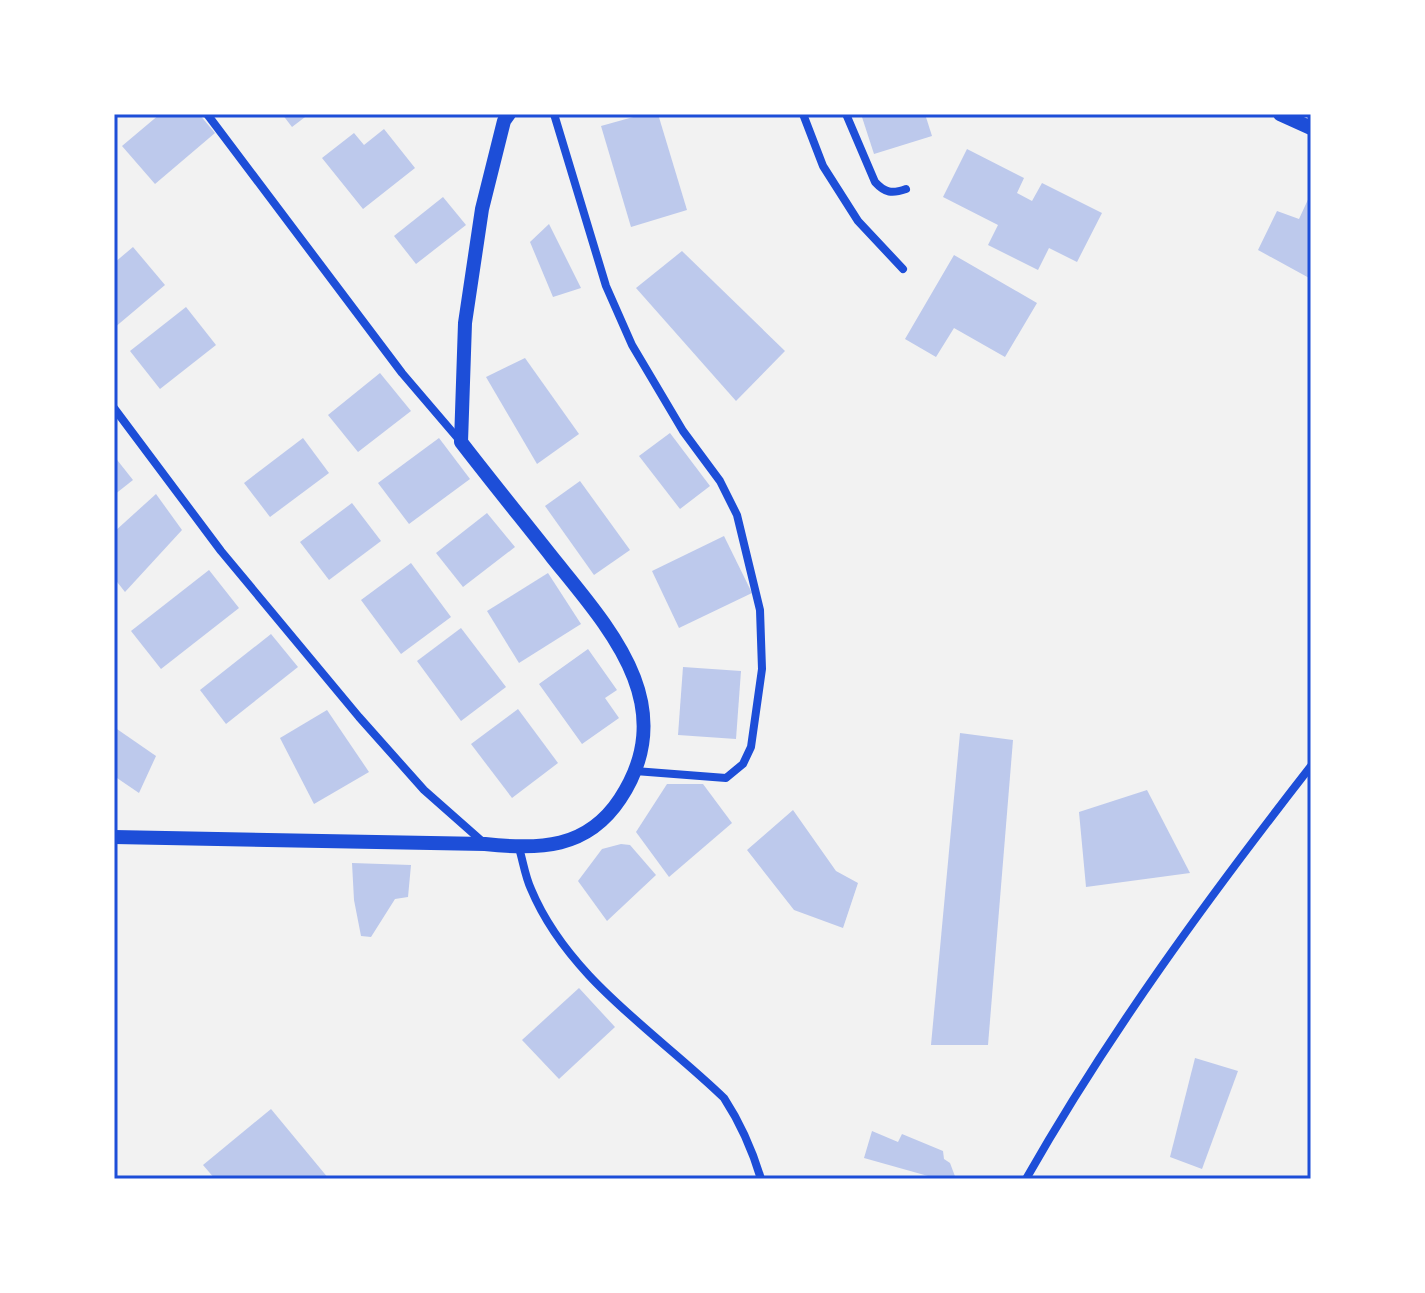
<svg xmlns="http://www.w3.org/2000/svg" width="1425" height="1293" viewBox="0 0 1425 1293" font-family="'Work Sans',sans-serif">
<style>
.building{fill:#bdc9ec}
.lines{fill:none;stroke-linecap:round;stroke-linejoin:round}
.minor{stroke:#1d4ed8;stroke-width:8}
.tertiary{stroke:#1d4ed8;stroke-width:14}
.neatline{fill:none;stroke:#1d4ed8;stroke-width:3}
</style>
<rect width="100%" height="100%" fill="#f2f2f2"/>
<g class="building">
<polygon points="160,114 199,114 215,133 155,184 122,146"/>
<polygon points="282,114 309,114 292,127"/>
<polygon points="644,114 658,114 687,210 631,227 601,126"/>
<polygon points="861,114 925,114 932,136 874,154"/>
<polygon points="384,129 415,168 363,209 322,158 354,133 364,145"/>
<polygon points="967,149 1024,178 1017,193 1032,201 1042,183 1102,213 1077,262 1049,248 1038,270 988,245 998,225 943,197"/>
<polygon points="1311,193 1311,279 1258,250 1277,211 1299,219"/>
<polygon points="443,197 466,225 416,264 394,236"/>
<polygon points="549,224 581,288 553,297 530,242"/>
<polygon points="133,247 165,285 114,328 114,263"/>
<polygon points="682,251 785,351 736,401 636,288"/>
<polygon points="954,255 1037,303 1005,357 954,328 936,357 905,339"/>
<polygon points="186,307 216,345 160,389 130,351"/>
<polygon points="525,358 579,434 537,464 486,377"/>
<polygon points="380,373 411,411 358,452 328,415"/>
<polygon points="670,433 710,486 680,509 639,456"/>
<polygon points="303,438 329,473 270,517 244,483"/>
<polygon points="439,438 470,479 409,524 378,483"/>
<polygon points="114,456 133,480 114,495"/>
<polygon points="580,481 630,550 594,575 545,506"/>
<polygon points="156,494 182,530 125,592 114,578 114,532"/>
<polygon points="352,503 381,541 329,580 300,542"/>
<polygon points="487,513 515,547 463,587 436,553"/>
<polygon points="724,536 752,593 679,628 652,571"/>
<polygon points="411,563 451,617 401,654 361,600"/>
<polygon points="209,570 239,608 161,669 131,631"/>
<polygon points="548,573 581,624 519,663 487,611"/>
<polygon points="461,628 506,687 461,721 417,661"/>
<polygon points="271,634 298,667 226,724 200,690"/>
<polygon points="588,649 617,690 605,698 619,718 582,744 539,684"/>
<polygon points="683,667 741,671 736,739 678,735"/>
<polygon points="518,709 558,763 512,798 471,744"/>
<polygon points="327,710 369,772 314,804 280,738"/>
<polygon points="114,727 156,756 139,793 114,776"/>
<polygon points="960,733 1013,740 988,1045 931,1045"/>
<polygon points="667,784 703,784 732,823 669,877 636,832"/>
<polygon points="1147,790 1190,873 1086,887 1079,812"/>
<polygon points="793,810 836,871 858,883 843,928 794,910 747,850"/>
<polygon points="621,844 630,845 656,875 607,921 578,881 602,849"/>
<polygon points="352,863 411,865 408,897 395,899 371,937 361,936 354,900"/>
<polygon points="579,988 615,1027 559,1079 522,1040"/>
<polygon points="1195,1058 1238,1071 1202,1169 1170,1157"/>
<polygon points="271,1109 329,1179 215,1179 203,1165"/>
<polygon points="872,1131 898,1142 902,1134 943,1151 944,1159 950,1163 956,1179 928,1179 928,1176 864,1158"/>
</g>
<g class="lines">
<g class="minor">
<polyline points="207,114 402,373 461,442"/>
<polyline points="554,114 606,286 632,345 683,431 720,481 737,515 760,610 762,669 751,747 743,764 726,778 635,771"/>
<polyline points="803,114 823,166 858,221 903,269"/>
<path d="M846 114 875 182C885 193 892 194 906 189"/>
<polyline points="114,408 221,551 359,717 424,790 484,843"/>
<path d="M519 848C523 861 525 876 531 889 568 978 657 1033 724 1098 741 1124 752 1149 761 1179"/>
<path d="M1026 1179C1109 1033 1208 898 1311 766"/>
</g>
<g class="tertiary">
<polyline points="1280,114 1311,128"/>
<path d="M114 837 485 844C539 850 587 849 620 799 682 705 609 628 552 557 522 519 491 481 461 442L465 323 482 209 504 121 509 114"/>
</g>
</g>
<rect width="1425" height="1293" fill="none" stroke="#ffffff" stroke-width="232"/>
<rect x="116" y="116" width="1193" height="1061" class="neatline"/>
</svg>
